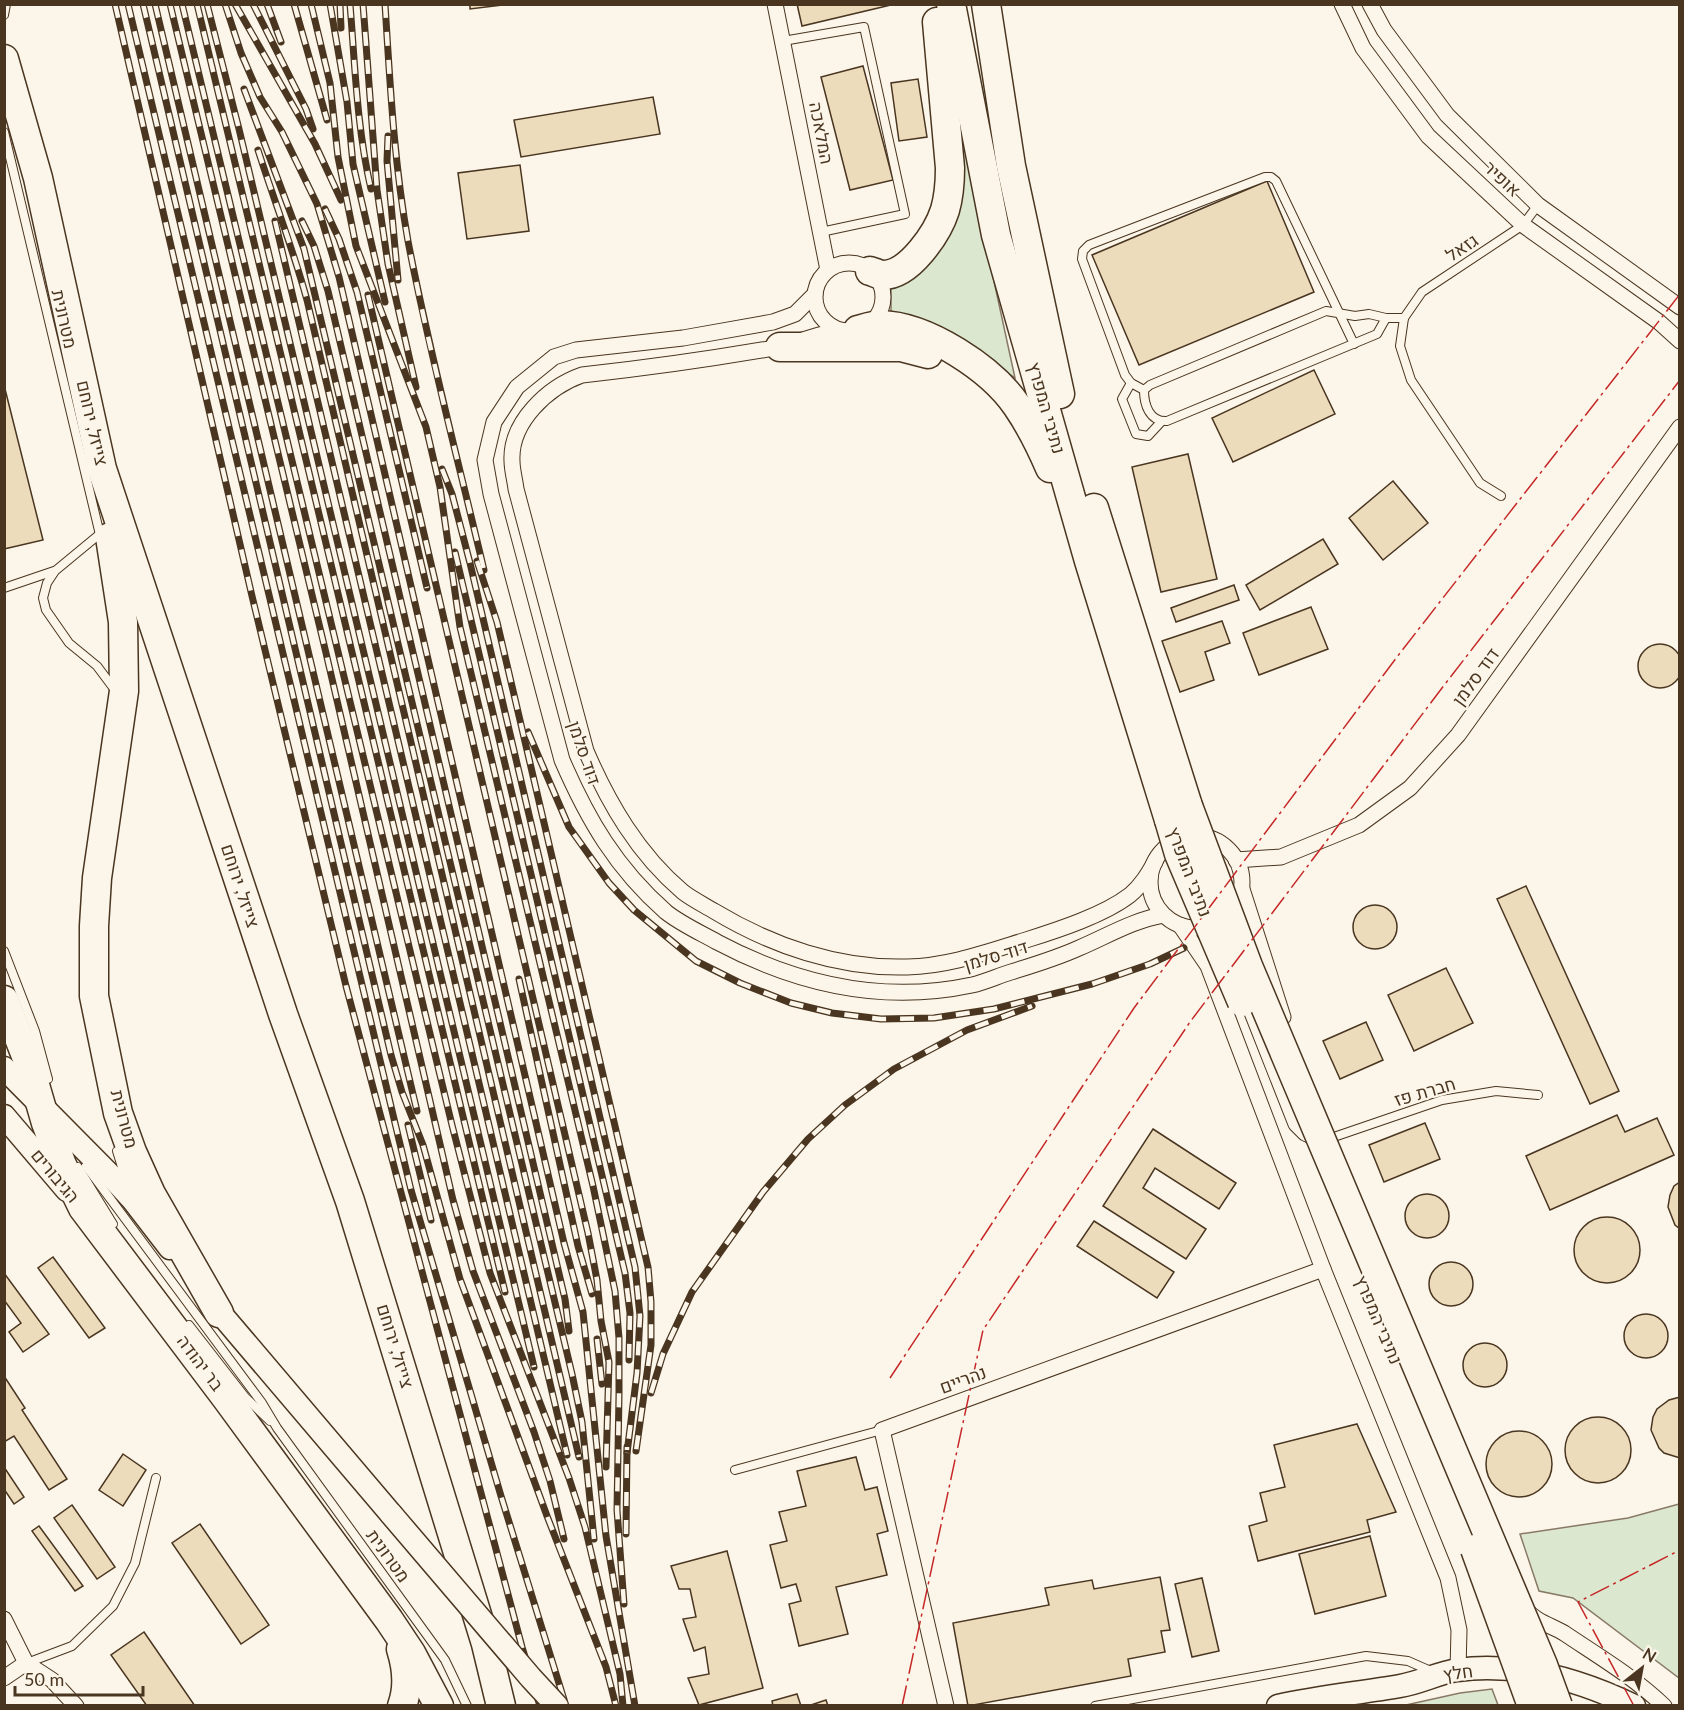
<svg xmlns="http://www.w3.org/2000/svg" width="1684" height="1710" viewBox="0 0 1684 1710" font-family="Lato,Heebo,sans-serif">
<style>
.green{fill:#dce7d0;stroke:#887966;stroke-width:1.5}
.building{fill:#ecdcbc;stroke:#4a3520;stroke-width:1.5}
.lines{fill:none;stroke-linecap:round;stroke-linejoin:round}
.lane-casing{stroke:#4a3520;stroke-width:10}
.street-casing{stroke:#4a3520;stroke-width:17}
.secondary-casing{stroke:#4a3520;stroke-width:25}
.highway-casing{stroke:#4a3520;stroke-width:31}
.lane{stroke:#fbf6e9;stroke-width:8}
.street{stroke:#fbf6e9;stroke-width:15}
.secondary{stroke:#fbf6e9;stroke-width:22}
.highway{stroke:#fbf6e9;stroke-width:28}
.rail-casing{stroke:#4a3520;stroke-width:7}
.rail{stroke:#fbf6e9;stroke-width:4.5;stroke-dasharray:14;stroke-linecap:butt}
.secondary-bridge-casing{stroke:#4a3520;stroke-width:25;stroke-linecap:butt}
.highway-bridge-casing{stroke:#4a3520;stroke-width:31;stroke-linecap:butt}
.secondary-bridge{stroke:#fbf6e9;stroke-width:22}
.highway-bridge{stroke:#fbf6e9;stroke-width:28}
.power{stroke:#c62828;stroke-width:1.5;stroke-dasharray:21 4.5 3 4.5;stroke-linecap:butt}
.labels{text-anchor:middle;stroke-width:4.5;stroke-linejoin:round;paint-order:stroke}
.street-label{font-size:18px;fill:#4a3520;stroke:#fbf6e9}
</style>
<rect width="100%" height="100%" fill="#fbf6e9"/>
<g class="green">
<polygon points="959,120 1015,378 982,354 891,317 891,285 909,277"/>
<polygon points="1679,1504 1680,1504 1679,1678 1573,1598 1539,1591 1520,1534 1628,1518"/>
<polygon points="1492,1689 1498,1705 1406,1705 1460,1693"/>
</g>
<g class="building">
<polygon points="470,4 502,4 502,5 470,9"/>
<polygon points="797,4 895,4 802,26"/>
<polygon points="863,66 893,180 850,190 821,77"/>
<polygon points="918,79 927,137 899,141 891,83"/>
<polygon points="653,97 660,134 521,157 514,120"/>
<polygon points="520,165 529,231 467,239 458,173"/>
<polygon points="1267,181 1314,292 1139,365 1092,255"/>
<polygon points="1314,370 1335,414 1233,462 1212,418"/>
<polygon points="4,385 43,540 4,549"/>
<polygon points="1188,454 1217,579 1161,592 1132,467"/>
<polygon points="1393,481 1428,523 1383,560 1349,518"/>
<polygon points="1323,539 1338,564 1260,610 1246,585"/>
<polygon points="1234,585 1239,600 1176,622 1171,608"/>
<polygon points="1311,607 1328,649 1259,675 1243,633"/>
<polygon points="1222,621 1230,643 1205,652 1214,680 1180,692 1162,641"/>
<circle cx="1660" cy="666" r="22"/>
<polygon points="1526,886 1619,1091 1590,1104 1497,899"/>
<circle cx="1375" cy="927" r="22"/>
<polygon points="1446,968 1473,1023 1414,1051 1388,995"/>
<polygon points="1366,1022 1383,1060 1340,1079 1323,1041"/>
<polygon points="1617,1115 1625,1132 1657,1118 1674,1155 1550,1210 1526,1156"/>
<polygon points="1425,1123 1440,1159 1384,1182 1369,1145"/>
<polygon points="1153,1129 1236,1183 1219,1209 1155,1168 1143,1188 1206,1229 1186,1259 1103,1206"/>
<polygon points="1680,1182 1680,1229 1675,1225 1668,1207 1670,1195 1674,1186"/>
<circle cx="1427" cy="1216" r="22"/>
<circle cx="1607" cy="1250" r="33"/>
<polygon points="1094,1221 1174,1272 1157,1298 1077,1246"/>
<polygon points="53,1257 105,1328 89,1338 38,1268"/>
<circle cx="1451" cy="1284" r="22"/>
<polygon points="4,1273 49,1334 23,1352 9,1332 21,1323 4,1300"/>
<circle cx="1646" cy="1336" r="22"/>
<circle cx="1485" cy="1365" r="22"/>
<polygon points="4,1376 25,1408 22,1410 67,1479 49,1490 14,1436 4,1442"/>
<polygon points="1680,1397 1680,1458 1664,1453 1659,1448 1651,1430 1653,1417 1657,1409 1669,1400"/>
<circle cx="1598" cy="1450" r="33"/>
<polygon points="1357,1424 1396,1512 1367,1520 1370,1532 1258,1561 1249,1526 1267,1521 1260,1493 1285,1487 1274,1445"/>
<circle cx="1519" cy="1464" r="33"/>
<polygon points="123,1454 146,1470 123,1506 99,1490"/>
<polygon points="856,1457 865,1490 877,1487 888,1531 877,1534 887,1575 836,1587 848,1634 799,1646 789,1604 801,1601 796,1584 781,1588 770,1545 787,1541 779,1512 806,1506 797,1471"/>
<polygon points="4,1467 24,1497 14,1504 4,1489"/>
<polygon points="72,1505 115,1567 97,1579 54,1518"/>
<polygon points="200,1524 269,1625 241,1644 172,1543"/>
<polygon points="39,1526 83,1586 75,1591 32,1531"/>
<polygon points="1370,1536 1386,1596 1315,1614 1299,1554"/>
<polygon points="727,1551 763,1688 699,1705 688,1678 709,1674 705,1647 694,1651 683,1619 696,1617 690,1589 679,1589 671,1566"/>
<polygon points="1160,1577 1170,1630 1161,1631 1165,1652 1128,1659 1131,1676 968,1706 953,1623 1049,1605 1045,1588 1092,1580 1094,1589"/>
<polygon points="1202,1578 1219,1651 1192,1657 1175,1584"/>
<polygon points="144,1632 195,1706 147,1706 111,1655"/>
<polygon points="797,1694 801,1706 773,1706 772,1701"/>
<polygon points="826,1700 828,1706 808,1706"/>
</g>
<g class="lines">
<g class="lane-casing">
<g id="lane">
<polyline points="4,15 6,4"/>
<polyline points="783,41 864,27 905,214 821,232"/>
<polyline points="4,132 101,539"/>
<path d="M1386 318 1377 334 1167 421C1149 422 1144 404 1144 390L1150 385 1326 311 1355 316 1369 314 1386 318H1404"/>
<polyline points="1131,383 1122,399 1136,434 1148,436 1161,422"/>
<polyline points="1144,390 1131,383 1125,375 1082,259 1083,251 1089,245 1265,177 1271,177 1276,181 1354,344"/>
<polyline points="1501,496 1480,483 1411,380 1400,346 1404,318 1422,292 1523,225 1538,205"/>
<polyline points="101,533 55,571 47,583 43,598 46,610 69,643 97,666 115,690"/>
<polyline points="4,588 54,571"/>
<polyline points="4,951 35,1031 48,1079"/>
<polyline points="1328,1139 1442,1100 1496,1091 1538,1095"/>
<polyline points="117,1151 127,1183"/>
<polyline points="86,1166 262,1403 277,1428 445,1660 467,1706"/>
<polyline points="78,1167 113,1224"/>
<polyline points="189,1325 245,1397 270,1421"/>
<polyline points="735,1470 882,1430"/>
<polyline points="27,1663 72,1646 113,1606 135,1563 156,1478"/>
<polyline points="1095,1706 1366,1656 1408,1661 1433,1672"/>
</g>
</g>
<g class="street-casing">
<g id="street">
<polyline points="775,4 828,270"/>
<polyline points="1342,4 1363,48 1428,136 1523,225 1659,322 1680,341"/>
<polyline points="1370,4 1384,30 1447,115 1538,205 1680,307"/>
<circle cx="849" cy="297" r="34"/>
<path d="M815 294 795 314 773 322 683 338 576 350 554 357 517 387 494 422 485 460 491 494 562 760C588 820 616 868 666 912 681 924 701 933 717 942 796 984 883 1004 972 985 985 982 998 976 1011 972 1034 965 1057 958 1079 948 1107 936 1134 920 1163 915"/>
<path d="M846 331C817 332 800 343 774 348 710 359 647 368 582 375 548 387 510 422 512 461 512 470 515 480 516 489L586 751C609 804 638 854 683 892 692 899 704 905 714 911 772 946 839 969 907 967 949 966 987 952 1026 940 1058 930 1104 915 1130 895 1141 886 1148 874 1155 862"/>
<circle cx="1196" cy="882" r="46"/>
<polyline points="1236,860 1281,857 1359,825 1410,788 1458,735 1680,427"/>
<polyline points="1242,889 1283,1017"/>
<polyline points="1180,925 1208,966 1323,1269 1448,1578 1459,1630 1458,1670"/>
<polyline points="1241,997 1251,1010 1296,1124 1305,1133 1317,1139"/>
<path d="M1525 1608C1534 1621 1550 1625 1564 1633 1598 1656 1634 1677 1664 1706"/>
<polyline points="4,1619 26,1663 52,1680 76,1706"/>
<polyline points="4,1678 26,1663"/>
<polyline points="946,1706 882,1430 1323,1269"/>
</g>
</g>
<g class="secondary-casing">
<g id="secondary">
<polyline points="4,1068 111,1176 133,1200 170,1248"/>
<polyline points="4,1116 67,1190"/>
<polyline points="210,1301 391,1514"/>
<path d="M1278 1706C1318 1697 1360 1693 1400 1686 1419 1683 1438 1673 1457 1670 1517 1662 1580 1680 1634 1706"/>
</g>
</g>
<g class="highway-casing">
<g id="highway">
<polyline points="951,4 996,235 1089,561 1169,820"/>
<polyline points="986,4 1011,166 1060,394"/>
<polyline points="4,59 38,178 102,469 283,1014 350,1201 486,1644 501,1706"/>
<path d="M870 271C874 272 879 275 883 275 910 275 938 232 945 210 949 196 950 182 950 168L937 22"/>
<path d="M858 330C865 328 874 325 881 325 927 326 992 369 1017 406 1030 425 1041 447 1050 468"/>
<polyline points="780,347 901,347 928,354"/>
<polyline points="1094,508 1188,806"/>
<polyline points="110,537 123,622 124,691 97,878 94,926 94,996 118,1113 132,1152 151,1194 219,1313"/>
<polyline points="4,1000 28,1061 46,1123 62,1165 83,1208 227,1399 389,1620 411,1653 439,1706"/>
<path d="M401 1649C407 1668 409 1687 402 1706"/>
</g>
</g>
<use href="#lane" class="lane"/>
<use href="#street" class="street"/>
<use href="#secondary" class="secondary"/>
<use href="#highway" class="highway"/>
<g class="rail-casing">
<g id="rail">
<polyline points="115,4 252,596 346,986 522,1647 540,1706"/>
<polyline points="128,4 411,1190 501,1496 566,1706"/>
<polyline points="143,4 391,1055 402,1092 423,1145 460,1279 547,1516 606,1667 616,1706"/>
<polyline points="155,4 417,1111"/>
<polyline points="170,4 326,653 453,1200 473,1271 534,1432 550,1481 564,1539"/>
<polyline points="182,4 452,1125 490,1273 569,1478 585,1527 620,1674 623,1706"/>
<polyline points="197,4 505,1292"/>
<polyline points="207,4 239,129 534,1367"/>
<polyline points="225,4 241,53 260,97 282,132 317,204 339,277 564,1243 583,1312 606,1536 635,1706"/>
<polyline points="235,4 315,144 341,200"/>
<polyline points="253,4 306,109 313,129"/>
<polyline points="267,4 281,42"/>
<polyline points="294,4 327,120"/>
<polyline points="311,4 330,83 338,157 356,246 426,427 440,487 460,627 593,1186 615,1291 619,1338 619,1395 617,1510 624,1604"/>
<polyline points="330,4 347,102 353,164 385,302"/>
<polyline points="340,4 341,28"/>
<path d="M350 4C355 66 357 129 371 189"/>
<polyline points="363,4 377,190 388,264 416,387"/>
<path d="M385 4C390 83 394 163 408 241 429 351 458 460 484 570"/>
<polyline points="244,89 304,249 572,1374 582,1422 594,1539"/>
<polyline points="388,136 387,161 398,280"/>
<path d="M258 150C274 200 293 249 307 300L579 1457"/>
<polyline points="325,209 339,239 357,292 427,588"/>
<polyline points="275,221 567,1455"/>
<polyline points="302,221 314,246 328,291 565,1299 569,1331"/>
<polyline points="368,295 588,1233 597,1280 601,1321 609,1362 606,1467"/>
<polyline points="442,469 452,494 470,563 635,1267 640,1316 637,1373 627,1453"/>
<polyline points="455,552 625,1273 630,1313 629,1360"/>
<polyline points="477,561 497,622 648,1267 651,1302 651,1345 636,1451"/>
<polyline points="528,732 569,827 609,883 634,910 696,961 740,983 791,1003 832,1013 881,1019 934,1018 994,1009 1092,984 1150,964 1184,948"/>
<polyline points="519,979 578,1246 592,1294"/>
<polyline points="408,1125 431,1220"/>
<polyline points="597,1339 602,1384"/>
<polyline points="651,1393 663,1354 692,1292 763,1192 808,1139 845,1105 894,1069 967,1030 1032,1006"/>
<polyline points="626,1534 627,1447"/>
</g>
</g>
<use href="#rail" class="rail"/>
<g class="secondary-bridge-casing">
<polyline id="secondary-bridge" points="391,1514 531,1678 557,1706"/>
</g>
<g class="highway-bridge-casing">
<g id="highway-bridge">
<polyline points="1188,806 1248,966 1543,1665 1558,1706"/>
<polyline points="1169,820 1179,854 1242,1002"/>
<polyline points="1475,1549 1532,1706"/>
</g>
</g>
<use href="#secondary-bridge" class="secondary-bridge"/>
<use href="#highway-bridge" class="highway-bridge"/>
<g class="power">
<polyline points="890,1378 1134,1008 1400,653 1680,294"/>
<polyline points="902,1706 983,1330 1190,1022 1442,688 1680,380"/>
<polyline points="1634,1706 1578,1602 1680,1550"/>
</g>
</g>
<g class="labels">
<g class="street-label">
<text transform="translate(821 133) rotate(79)" y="6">המלאכה</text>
<text transform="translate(1502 179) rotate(43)" y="6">אופיר</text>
<text transform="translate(1462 248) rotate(-33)" y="6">גזאל</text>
<text transform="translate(64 319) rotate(77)" y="6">מטרונית</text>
<text transform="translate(1046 408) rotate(74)" y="6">נתיבי המפרץ</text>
<text transform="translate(92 423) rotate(77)" y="6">צייזל, ירוחם</text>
<text transform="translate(1476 677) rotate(-54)" y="6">דוד סלמן</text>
<text transform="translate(584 753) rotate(71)" y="6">דוד סלמן</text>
<text transform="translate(1189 872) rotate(69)" y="6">נתיבי המפרץ</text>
<text transform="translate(240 886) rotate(72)" y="6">צייזל, ירוחם</text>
<text transform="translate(996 956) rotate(-17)" y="6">דוד סלמן</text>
<text transform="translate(1425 1092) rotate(-16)" y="6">חברת פז</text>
<text transform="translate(124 1119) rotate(75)" y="6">מטרונית</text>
<text transform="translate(55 1176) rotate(50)" y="6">הגיבורים</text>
<text transform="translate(1378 1320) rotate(67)" y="6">נתיבי המפרץ</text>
<text transform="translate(395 1346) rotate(73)" y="6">צייזל, ירוחם</text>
<text transform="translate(200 1363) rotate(53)" y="6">בר יהודה</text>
<text transform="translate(963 1380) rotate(-20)" y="6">נהריים</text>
<text transform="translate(388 1556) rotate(54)" y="6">מטרונית</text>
<text transform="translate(1458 1673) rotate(-8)" y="6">חלץ</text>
</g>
</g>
<rect width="1684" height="1710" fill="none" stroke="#4a3520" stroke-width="12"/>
<g transform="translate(1642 1668) rotate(31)" stroke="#fbf6e9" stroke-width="4.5" paint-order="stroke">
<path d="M0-4.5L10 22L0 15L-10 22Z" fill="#4a3520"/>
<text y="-9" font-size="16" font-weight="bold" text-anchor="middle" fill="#4a3520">N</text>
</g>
<path d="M15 1686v9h128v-9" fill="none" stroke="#4a3520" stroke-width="3"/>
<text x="24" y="1686" font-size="18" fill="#4a3520" stroke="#fbf6e9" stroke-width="4.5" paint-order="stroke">50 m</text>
</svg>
